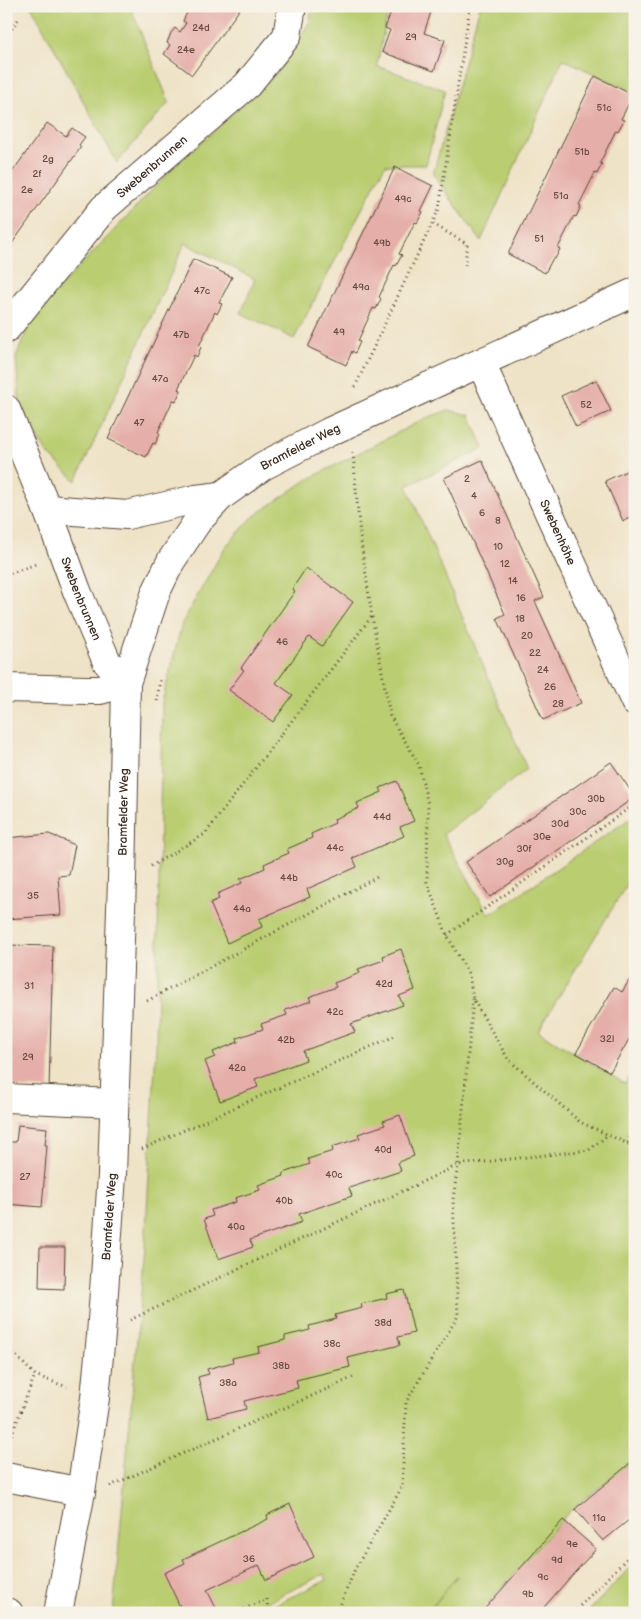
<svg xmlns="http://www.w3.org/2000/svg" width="641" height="1619" viewBox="0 0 641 1619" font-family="'Balsamiq Sans',sans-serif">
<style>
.green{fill:#bacd71;stroke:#7a7c48}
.building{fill:#e5aea8}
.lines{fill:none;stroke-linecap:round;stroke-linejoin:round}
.minor-casing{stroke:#564637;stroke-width:30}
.path{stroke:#564637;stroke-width:3;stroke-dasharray:1 4;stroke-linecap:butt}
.minor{stroke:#fff;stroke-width:28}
.labels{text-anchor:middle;stroke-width:4;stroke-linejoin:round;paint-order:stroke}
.number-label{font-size:10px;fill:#664b40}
.street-label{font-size:12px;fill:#3b2a1e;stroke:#f7f3e8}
</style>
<rect width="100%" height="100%" fill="#f7f3e8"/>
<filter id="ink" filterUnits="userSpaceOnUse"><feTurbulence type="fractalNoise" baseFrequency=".02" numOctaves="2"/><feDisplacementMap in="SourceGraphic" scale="10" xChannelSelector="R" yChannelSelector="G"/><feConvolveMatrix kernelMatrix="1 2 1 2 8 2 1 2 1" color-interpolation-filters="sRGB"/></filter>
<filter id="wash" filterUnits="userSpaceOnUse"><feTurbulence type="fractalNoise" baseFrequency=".0096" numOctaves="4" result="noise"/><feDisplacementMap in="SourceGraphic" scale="20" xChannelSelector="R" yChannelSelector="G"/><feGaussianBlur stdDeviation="1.12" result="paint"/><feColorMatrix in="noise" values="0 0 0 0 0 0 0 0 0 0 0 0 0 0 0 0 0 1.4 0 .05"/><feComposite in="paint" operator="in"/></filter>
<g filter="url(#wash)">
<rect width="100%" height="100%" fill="#efe3c7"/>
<g class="green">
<polygon points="31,6 130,6 169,102 117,163"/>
<polygon points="313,6 389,6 377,66 445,90 426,165 385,165 294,339 241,313 255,279 185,243 76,481 47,453 20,405 16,357 30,323 57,290 176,165 276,75 309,23"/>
<polygon points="480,6 635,6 635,93 563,59 481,241 433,174"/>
<polygon points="448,410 470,415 484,448 407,486 527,769 443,834 489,915 635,815 635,871 538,1031 625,1084 635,1070 635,1458 569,1512 479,1613 428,1613 457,1576 427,1613 257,1613 327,1580 324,1574 246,1613 113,1613 145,1247 156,1047 162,702 182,623 225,547 253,517 305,481 424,419"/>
<polygon points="635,1562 635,1613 587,1613"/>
</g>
<g id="blocks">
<g class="building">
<polygon points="190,6 196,10 198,6 242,6 192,75 164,54 170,45 167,43 171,33 175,28 180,32 186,23 183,21"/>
<polygon points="393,6 433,6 424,33 445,40 434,71 382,52 390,30 385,28"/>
<polygon points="595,76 633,95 621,119 624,120 618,131 616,130 600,163 602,164 597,174 595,173 579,205 581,206 576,217 574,216 558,248 560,249 555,259 553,258 545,273 508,254"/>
<polygon points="47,123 66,136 72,128 85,137 79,145 81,147 6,252 6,181"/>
<polygon points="395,167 433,186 421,211 423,212 417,223 415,222 399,254 402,255 396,266 394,265 379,297 381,299 376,309 373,308 358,341 360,342 355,353 352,351 346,365 308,347"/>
<polygon points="193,259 232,277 219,303 222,304 217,314 215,312 199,346 201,347 197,357 194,355 178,389 181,390 176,401 173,400 158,432 160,434 155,444 153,443 146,457 108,439"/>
<polygon points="596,380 611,411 576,427 561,396"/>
<polygon points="482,460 544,597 535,601 581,703 543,720 497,618 505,614 444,478"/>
<polygon points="635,467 635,516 623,521 605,481"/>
<polygon points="306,568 353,602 322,646 309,637 276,683 293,695 273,722 229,690 244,670 241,668 295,591 292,589"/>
<polygon points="611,762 635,797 490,897 466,862"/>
<polygon points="397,781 414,821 400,827 404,836 353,858 357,867 307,889 310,897 259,919 262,927 227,943 210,903 219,899 217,894 242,883 240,879 265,868 264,864 289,853 287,849 312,838 311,834 335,823 334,819 359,808 357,803 382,792 380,788"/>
<polygon points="49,834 75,845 69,875 58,876 61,915 6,919 6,838"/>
<polygon points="6,945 53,946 49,1089 6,1087"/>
<polygon points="401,949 415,990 399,996 403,1005 351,1024 355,1032 303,1051 306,1060 255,1079 258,1087 220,1101 205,1061 215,1057 213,1052 238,1042 237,1038 263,1029 261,1024 287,1015 285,1010 311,1001 309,997 336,987 334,983 360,973 358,969 384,960 383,956"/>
<polygon points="635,971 635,1029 610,1072 576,1053 614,987 622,992"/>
<polygon points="400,1115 414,1156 398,1162 401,1171 349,1188 352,1196 299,1214 302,1222 250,1240 253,1247 218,1259 204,1219 213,1216 211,1210 236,1202 235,1198 260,1190 258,1185 284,1176 283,1173 310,1164 308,1159 333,1151 332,1147 360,1138 358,1134 385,1125 383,1121"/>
<polygon points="18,1125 47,1128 45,1145 47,1145 42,1207 6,1204 7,1142 16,1142"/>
<polygon points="40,1247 65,1247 64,1289 39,1288"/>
<polygon points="404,1290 414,1333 398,1337 400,1345 348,1358 350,1367 296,1380 298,1388 244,1401 246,1409 208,1418 198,1377 209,1374 207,1369 233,1362 232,1358 259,1352 258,1347 285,1340 285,1336 310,1330 309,1326 336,1319 335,1315 362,1308 361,1304 387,1298 386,1294"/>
<polygon points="635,1459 635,1515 603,1541 575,1509"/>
<polygon points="290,1504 314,1557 266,1580 259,1565 207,1590 216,1608 206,1613 183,1613 164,1573 185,1563 183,1559 268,1519 267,1515"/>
<polygon points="563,1520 596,1549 566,1582 539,1613 481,1613"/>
</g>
</g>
</g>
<g filter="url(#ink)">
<use href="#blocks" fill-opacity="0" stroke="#564637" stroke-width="1"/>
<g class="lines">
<g class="minor-casing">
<g id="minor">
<path id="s1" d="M6 329 104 208 247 85 287 36 292 6"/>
<path id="s2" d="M481 363 635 702"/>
<path id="s3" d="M6 409 47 509 77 591 107 662 126 683 100 690H87L6 688"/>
<polyline points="47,509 127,515 196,499 221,496"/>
<polyline points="6,1098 114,1103"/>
<polyline points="6,1477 81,1492"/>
<polyline points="6,1612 9,1613"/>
<path id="s4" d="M58 1613 81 1492 95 1398 101 1335 112 1175 122 880 126 683 156 592 171 561 197 522 221 496 263 466 329 432 635 292"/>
</g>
</g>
<g class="path">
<polyline points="6,37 20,17"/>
<polyline points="433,224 467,244 465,265"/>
<polyline points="355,387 439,209 470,6"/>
<polyline points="353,453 360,536 372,616 390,716 419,765 428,805 427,882 447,935 469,975 473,999 508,1059 580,1122 635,1147"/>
<polyline points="6,575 36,564"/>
<polyline points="157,701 160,680"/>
<polyline points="151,866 205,834 372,616"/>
<polyline points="447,935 635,804"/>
<polyline points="147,1001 379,876"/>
<polyline points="628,1143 635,1121"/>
<polyline points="142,1149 397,1035"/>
<polyline points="130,1320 458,1165 589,1150 608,1135"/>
<polyline points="6,1346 35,1375 67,1387"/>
<polyline points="6,1449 35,1375"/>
<polyline points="110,1486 354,1377"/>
<polyline points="235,1613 267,1599 268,1613"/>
<polyline points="337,1613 355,1569 402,1487 406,1402 458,1316 453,1199 458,1165 473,999"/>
<polyline points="573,1613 635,1550"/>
</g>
<use href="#minor" class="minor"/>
</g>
</g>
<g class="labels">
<g class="number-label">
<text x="201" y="31">24d</text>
<text x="411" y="40">29</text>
<text x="186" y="53">24e</text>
<text x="604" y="111">51c</text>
<text x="582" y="155">51b</text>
<text x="48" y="162">2g</text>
<text x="37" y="177">2f</text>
<text x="27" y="193">2e</text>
<text x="561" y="199">51a</text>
<text x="403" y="202">49c</text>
<text x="539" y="242">51</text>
<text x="382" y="246">49b</text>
<text x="361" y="290">49a</text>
<text x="202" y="294">47c</text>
<text x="339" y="335">49</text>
<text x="181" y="338">47b</text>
<text x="160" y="382">47a</text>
<text x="586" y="408">52</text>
<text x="139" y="426">47</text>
<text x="467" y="482">2</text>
<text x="474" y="499">4</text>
<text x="482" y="516">6</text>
<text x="498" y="524">8</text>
<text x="498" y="550">10</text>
<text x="505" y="567">12</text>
<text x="513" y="584">14</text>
<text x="521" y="601">16</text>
<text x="520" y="622">18</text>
<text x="527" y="639">20</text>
<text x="282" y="645">46</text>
<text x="535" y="656">22</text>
<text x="543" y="673">24</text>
<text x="550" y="690">26</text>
<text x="558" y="707">28</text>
<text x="596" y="802">30b</text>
<text x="578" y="815">30c</text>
<text x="382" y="820">44d</text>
<text x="560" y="827">30d</text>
<text x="542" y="840">30e</text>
<text x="335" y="851">44c</text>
<text x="524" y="852">30f</text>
<text x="505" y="865">30g</text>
<text x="289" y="881">44b</text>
<text x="33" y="899">35</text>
<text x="242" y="912">44a</text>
<text x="384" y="987">42d</text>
<text x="29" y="989">31</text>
<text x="335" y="1015">42c</text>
<text x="607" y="1042">32l</text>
<text x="286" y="1043">42b</text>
<text x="28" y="1060">29</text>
<text x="237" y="1071">42a</text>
<text x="383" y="1153">40d</text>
<text x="334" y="1178">40c</text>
<text x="25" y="1180">27</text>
<text x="284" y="1204">40b</text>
<text x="236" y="1230">40a</text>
<text x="383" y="1326">38d</text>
<text x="332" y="1347">38c</text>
<text x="281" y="1369">38b</text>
<text x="228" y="1386">38a</text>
<text x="599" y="1521">11a</text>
<text x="572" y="1547">9e</text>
<text x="249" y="1562">36</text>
<text x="557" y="1563">9d</text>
<text x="543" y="1580">9c</text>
<text x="528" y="1597">9b</text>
</g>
<g class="street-label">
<text dy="4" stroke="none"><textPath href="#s1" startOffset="219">Swebenbrunnen</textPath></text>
<text dy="4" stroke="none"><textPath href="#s4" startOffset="1240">Bramfelder Weg</textPath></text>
<text dy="4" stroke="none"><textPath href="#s2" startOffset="186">Swebenhöhe</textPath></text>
<text dy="4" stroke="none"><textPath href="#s3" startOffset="204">Swebenbrunnen</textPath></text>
<text dy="4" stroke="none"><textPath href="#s4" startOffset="805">Bramfelder Weg</textPath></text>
<text dy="4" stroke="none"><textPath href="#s4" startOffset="400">Bramfelder Weg</textPath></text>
</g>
</g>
<rect width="641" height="1619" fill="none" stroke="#f7f3e8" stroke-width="25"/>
</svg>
